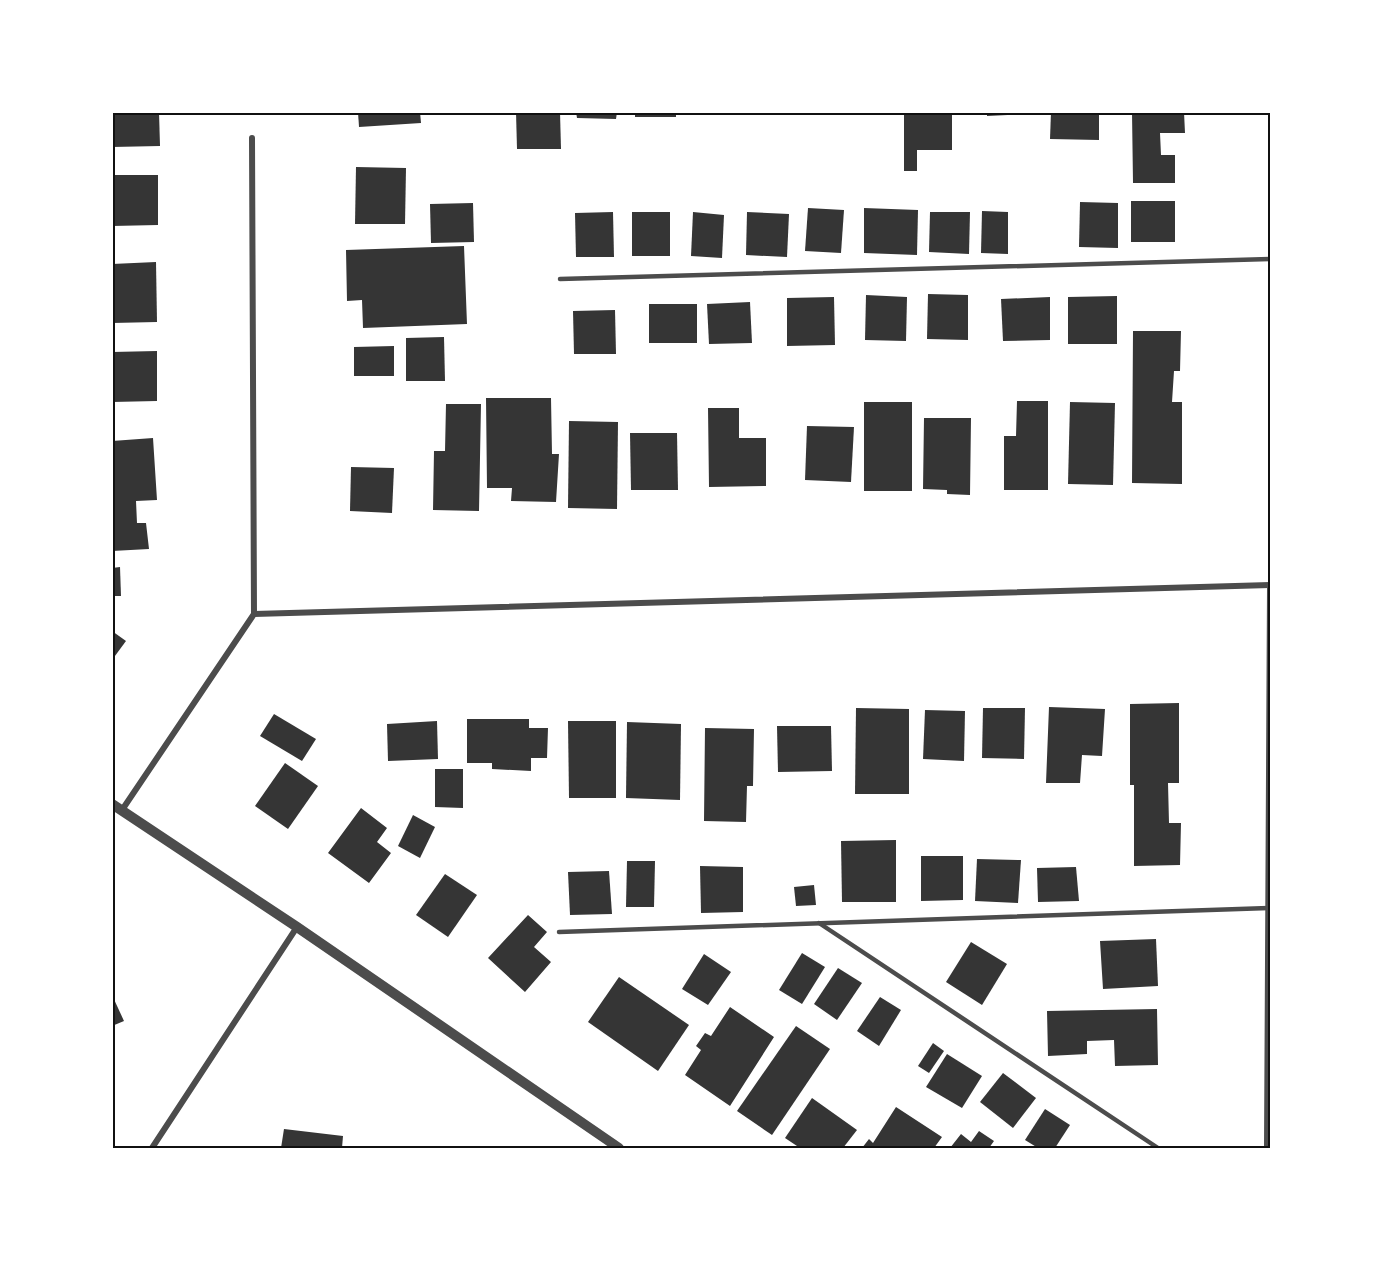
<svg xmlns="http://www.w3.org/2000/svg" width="1383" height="1261" viewBox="0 0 1383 1261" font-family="'PT Sans',sans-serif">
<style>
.building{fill:#353535}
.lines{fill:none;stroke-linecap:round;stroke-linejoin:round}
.service{stroke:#4c4c4c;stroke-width:4.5}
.minor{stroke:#4c4c4c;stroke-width:6}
.tertiary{stroke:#4c4c4c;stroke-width:10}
.neatline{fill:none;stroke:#111;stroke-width:2}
</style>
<rect width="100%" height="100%" fill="#fff"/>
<g class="building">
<polygon points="112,112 159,112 160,146 112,147"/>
<polygon points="358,112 420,112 421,123 359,127"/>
<polygon points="516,112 560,112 561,149 517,149"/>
<polygon points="576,112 617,112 616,119 577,118"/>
<rect x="635" y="112" width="41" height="5"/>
<polygon points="904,112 952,112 952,150 917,150 917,171 904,171"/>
<polygon points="987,112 1026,112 1026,114 987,116"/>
<polygon points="1051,112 1099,112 1099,140 1050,139"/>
<polygon points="1132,112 1184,112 1185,133 1160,133 1161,155 1175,155 1175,183 1133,183"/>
<polygon points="356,167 406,168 405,224 355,224"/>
<polygon points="112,175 158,175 158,225 112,226"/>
<rect x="1131" y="201" width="44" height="41"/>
<polygon points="1080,202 1118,203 1118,248 1079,247"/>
<polygon points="473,203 474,242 431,243 430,204"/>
<polygon points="808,208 844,210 841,253 805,251"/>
<polygon points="864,208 918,210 917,255 864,253"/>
<polygon points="982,211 1008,212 1008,254 981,253"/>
<polygon points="613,212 614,257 576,257 575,213"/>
<rect x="632" y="212" width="38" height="44"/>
<polygon points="693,212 724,215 722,258 691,256"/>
<polygon points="747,212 789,214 787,257 746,255"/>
<polygon points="930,212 970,212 969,254 929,252"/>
<polygon points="464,246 467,324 363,328 362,300 347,301 346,250"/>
<polygon points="156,262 157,322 112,323 112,264"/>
<polygon points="928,294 968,295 968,340 927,339"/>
<polygon points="866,295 907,297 906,341 865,340"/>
<polygon points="1117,296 1117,344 1068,344 1068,297"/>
<polygon points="834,297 835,345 787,346 787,298"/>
<polygon points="1050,297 1050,340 1003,341 1001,299"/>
<polygon points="750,302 752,343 709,344 707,304"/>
<rect x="649" y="304" width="48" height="39"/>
<polygon points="615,310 616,354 574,354 573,311"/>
<polygon points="1133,331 1181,331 1180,371 1174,371 1172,402 1182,402 1182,484 1132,483"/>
<polygon points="444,337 445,381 406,381 406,338"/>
<polygon points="394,346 394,376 354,376 354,347"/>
<polygon points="157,351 157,401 112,402 112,352"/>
<polygon points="486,398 551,398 552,454 559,454 556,502 511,501 512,488 487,488"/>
<polygon points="1017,401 1048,401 1048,490 1004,490 1004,436 1016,436"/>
<rect x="864" y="402" width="48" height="89"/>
<polygon points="1070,402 1115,403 1113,485 1068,484"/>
<polygon points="446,404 481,404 479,511 433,510 434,451 445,451"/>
<polygon points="708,408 739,408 739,438 766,438 766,486 709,487"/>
<polygon points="924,418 971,418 970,495 947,494 947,490 923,489"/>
<polygon points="569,421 618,422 617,509 568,508"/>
<polygon points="807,426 854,427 851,482 805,480"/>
<polygon points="630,433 677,433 678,490 631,490"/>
<polygon points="153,438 157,500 136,501 137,523 146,523 149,549 112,551 112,441"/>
<polygon points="351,467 394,468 392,513 350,511"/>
<polygon points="120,567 121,596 112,596 112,568"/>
<polygon points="112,631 126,641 112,660"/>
<polygon points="1179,703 1179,783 1168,783 1169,823 1181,823 1180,865 1134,866 1134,785 1130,785 1130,704"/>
<polygon points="1049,707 1105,709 1102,756 1082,755 1080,783 1046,783"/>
<polygon points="856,708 909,709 909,794 855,794"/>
<polygon points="983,708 1025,708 1024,759 982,758"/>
<polygon points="925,710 965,711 964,761 923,759"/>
<polygon points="274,714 316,739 302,761 260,736"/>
<polygon points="467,719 529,719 529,728 548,728 547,758 531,758 531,771 492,769 492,763 467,763"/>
<polygon points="437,721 438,759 388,761 387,724"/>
<polygon points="568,721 616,721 616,798 569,798"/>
<polygon points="627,722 681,724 680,800 626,798"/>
<polygon points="777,726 831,726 832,771 778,772"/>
<polygon points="705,728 754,729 753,786 747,786 746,822 704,821"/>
<polygon points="285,763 318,786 288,829 255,806"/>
<polygon points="435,769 463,769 463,808 435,807"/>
<polygon points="361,808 387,828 377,842 391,853 369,883 328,853"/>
<polygon points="413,815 435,827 420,858 398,846"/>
<polygon points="896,840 896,902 842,902 841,841"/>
<polygon points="921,856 963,856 963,900 921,901"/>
<polygon points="977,859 1021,860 1018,903 975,901"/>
<polygon points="627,861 655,861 654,907 626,907"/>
<polygon points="700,866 743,867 743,912 701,913"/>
<polygon points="1076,867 1079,901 1038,902 1037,868"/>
<polygon points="609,871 612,914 570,915 568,872"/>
<polygon points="445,874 477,895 448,937 416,915"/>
<polygon points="814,885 816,905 796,906 794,887"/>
<polygon points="528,915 547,932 534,947 551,962 525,992 488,958"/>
<polygon points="1156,939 1158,986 1103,989 1100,941"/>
<polygon points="971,942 1007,964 982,1005 946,982"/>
<polygon points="802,953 825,967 802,1004 779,990"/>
<polygon points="704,954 731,972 708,1005 682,989"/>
<polygon points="838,968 862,983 837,1020 814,1004"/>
<polygon points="619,977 689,1025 658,1071 588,1022"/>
<polygon points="112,995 124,1021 112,1026"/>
<polygon points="880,997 901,1010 879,1046 857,1031"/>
<polygon points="730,1007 774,1037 730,1106 685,1075 701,1050 696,1046 705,1033 711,1036"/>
<polygon points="1157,1009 1158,1065 1115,1066 1114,1040 1087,1041 1087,1054 1048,1056 1047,1011"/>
<polygon points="796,1026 830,1049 772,1135 737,1111"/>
<polygon points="933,1043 944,1051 929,1073 918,1066"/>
<polygon points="947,1054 982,1076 962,1108 926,1087"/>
<polygon points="1003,1073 1036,1098 1013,1128 980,1102"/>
<polygon points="812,1098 857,1130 843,1148 800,1148 785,1138"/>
<polygon points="896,1107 942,1137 934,1148 862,1148 869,1139 873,1143"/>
<polygon points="1045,1109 1070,1125 1055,1148 1038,1148 1025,1140"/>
<polygon points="284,1129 343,1136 342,1148 281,1148"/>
<polygon points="979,1131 994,1141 989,1148 950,1148 961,1134 971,1142"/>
</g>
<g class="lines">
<g class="service">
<polyline points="560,279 1270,259"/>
<polyline points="819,923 1158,1148"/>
<polyline points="559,932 1269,908"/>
</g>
<g class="minor">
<polyline points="254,614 1270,585"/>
<polyline points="122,810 254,614 252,138"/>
<polyline points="152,1148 297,927"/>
<polyline points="1267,1148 1270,588"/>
</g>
<polyline class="tertiary" points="112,804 297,927 619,1148"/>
</g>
<rect width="1383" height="1261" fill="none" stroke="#ffffff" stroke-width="228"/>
<rect x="114" y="114" width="1155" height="1033" class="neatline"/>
</svg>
